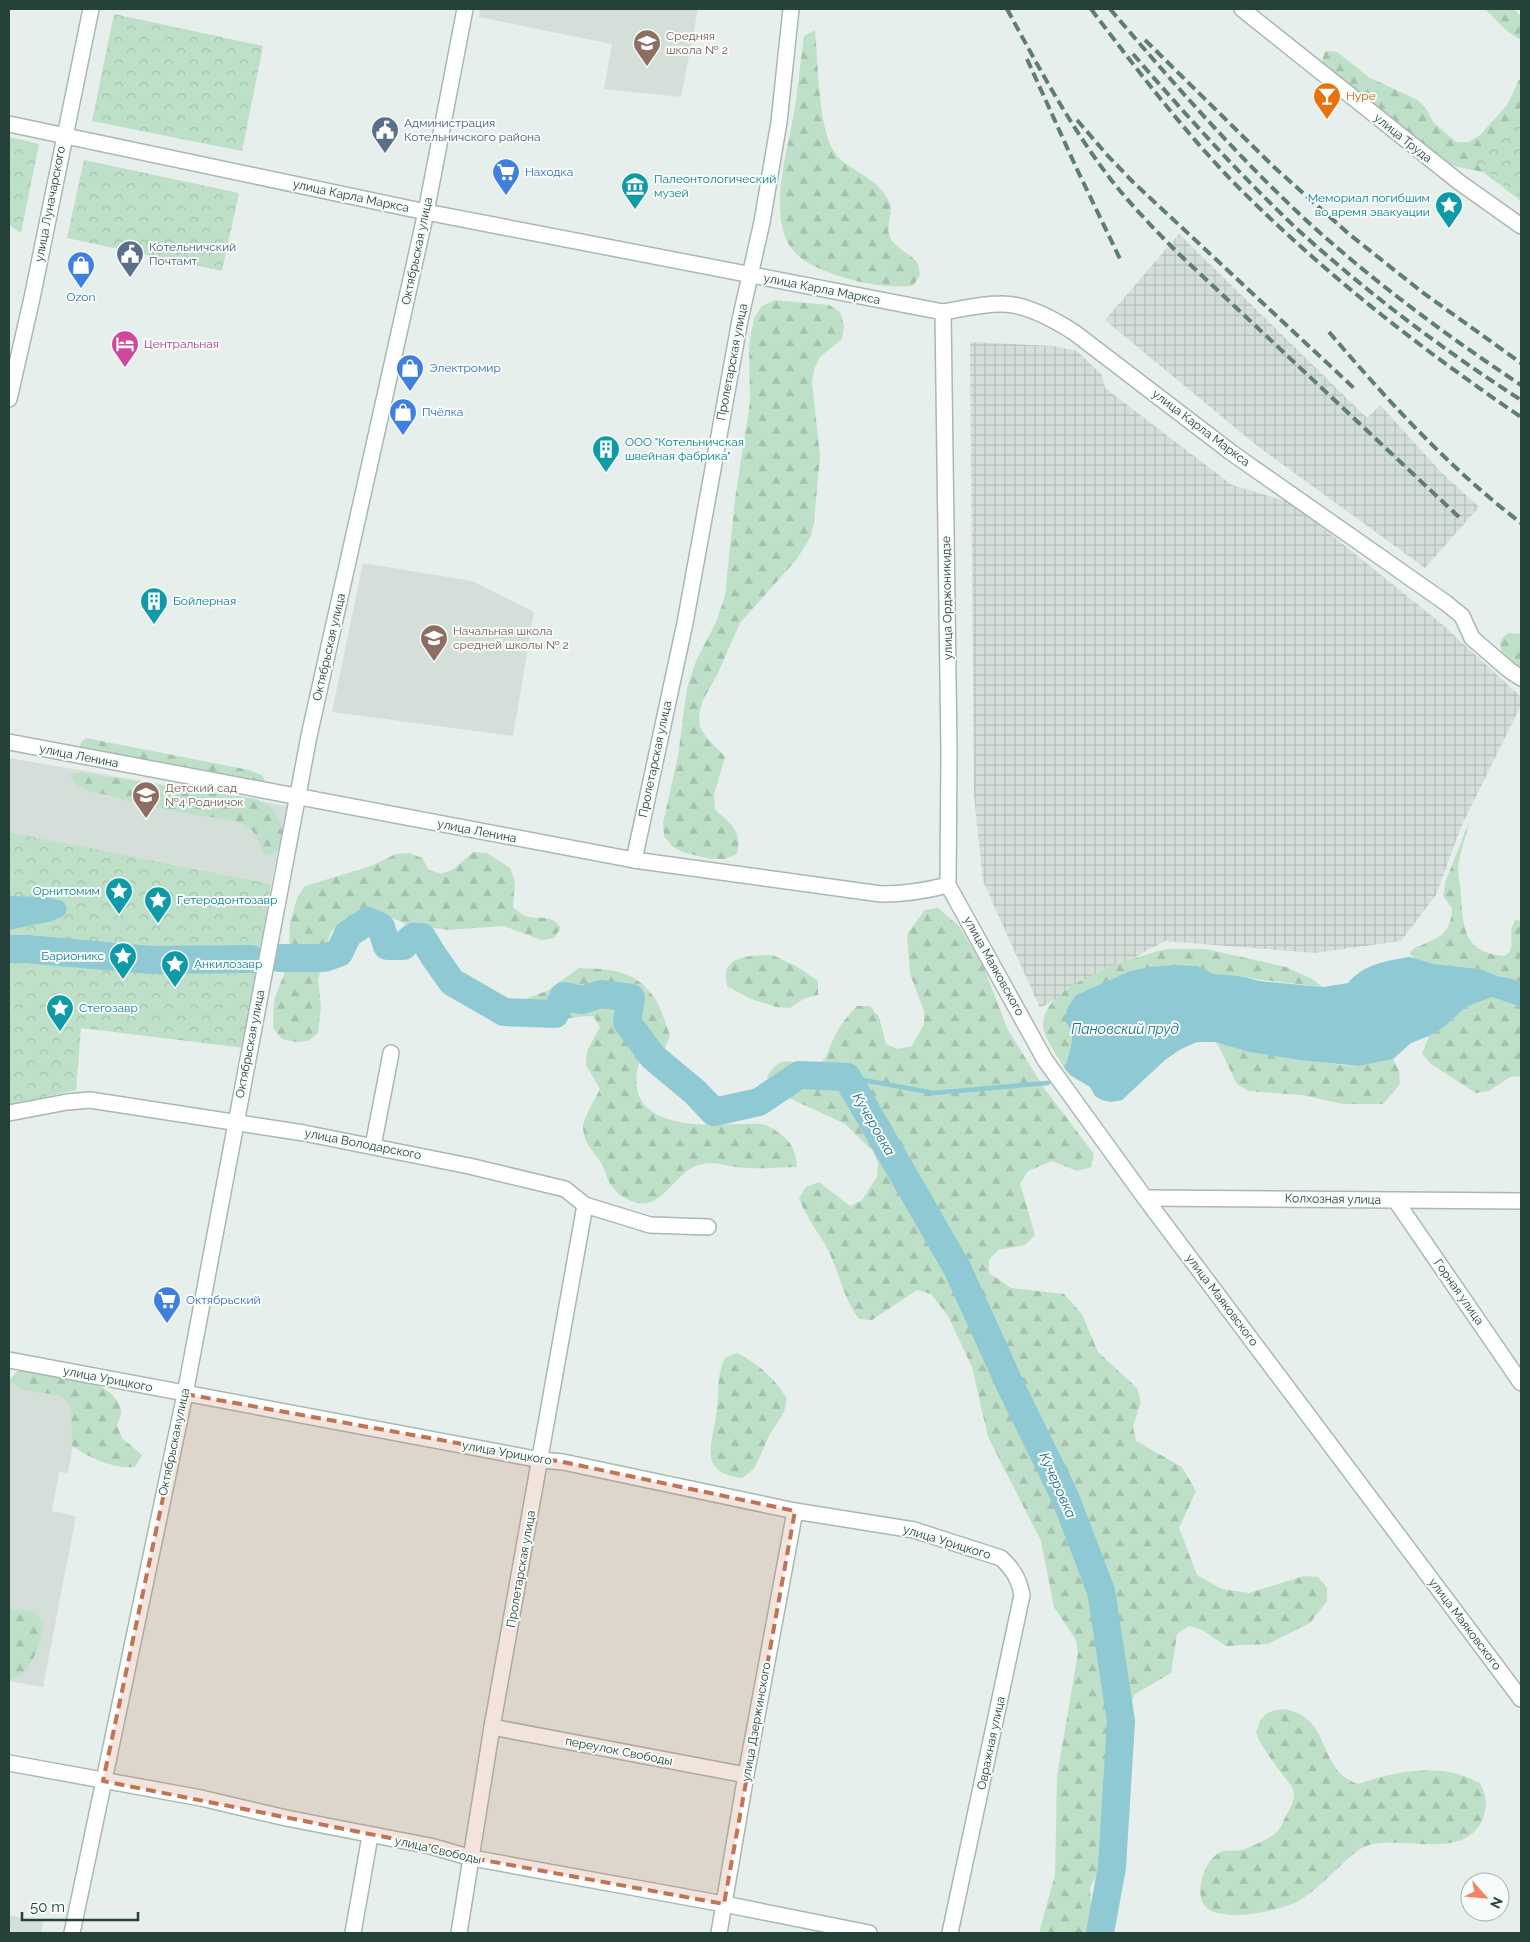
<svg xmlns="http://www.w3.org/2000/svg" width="1530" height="1942" viewBox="0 0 1530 1942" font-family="Raleway,sans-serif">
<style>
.built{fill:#d4dfda}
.industrial{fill:url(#industrial-grid)}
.forest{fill:url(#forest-firs)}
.park{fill:url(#park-crowns)}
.water{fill:#8ec9d4}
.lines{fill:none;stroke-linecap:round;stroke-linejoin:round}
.stream{stroke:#8ec9d4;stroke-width:4.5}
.river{stroke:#8ec9d4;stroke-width:28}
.minor-casing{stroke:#a8b8b2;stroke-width:18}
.minor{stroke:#fff;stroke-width:15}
.rail{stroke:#5f7d75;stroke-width:4;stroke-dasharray:10 5;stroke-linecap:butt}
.marked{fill:#c07456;fill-opacity:0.2;stroke:#c07456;stroke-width:4;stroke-dasharray:10 6;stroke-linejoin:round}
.labels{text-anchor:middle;stroke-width:4;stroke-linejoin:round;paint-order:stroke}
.education-label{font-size:12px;fill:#785e54;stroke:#f7fbf9;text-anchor:start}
.food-label{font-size:12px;fill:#c56008;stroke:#f7fbf9;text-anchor:start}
.service-label{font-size:12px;fill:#4e5e75;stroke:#f7fbf9;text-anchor:start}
.street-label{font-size:12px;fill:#24423a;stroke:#f7fbf9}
.shop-label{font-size:12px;fill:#366cbe;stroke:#f7fbf9;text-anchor:start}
.culture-label{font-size:12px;fill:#0d838f;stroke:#f7fbf9;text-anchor:start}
.hotel-label{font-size:12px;fill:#b23c85;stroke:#f7fbf9;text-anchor:start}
.water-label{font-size:14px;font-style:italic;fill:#1c6f80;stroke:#f7fbf9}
</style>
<defs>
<pattern id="industrial-grid" width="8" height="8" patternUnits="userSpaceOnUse" patternTransform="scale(1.25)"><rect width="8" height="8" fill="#d4dfda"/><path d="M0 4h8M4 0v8" fill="none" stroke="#b6c1bc"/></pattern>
<pattern id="forest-firs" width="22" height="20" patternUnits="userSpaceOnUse" patternTransform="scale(1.25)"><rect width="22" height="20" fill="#bfe0c8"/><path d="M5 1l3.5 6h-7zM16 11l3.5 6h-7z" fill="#a4c1ad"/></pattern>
<pattern id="park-crowns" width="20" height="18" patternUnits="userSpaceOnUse" patternTransform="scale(1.25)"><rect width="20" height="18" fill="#bfe0c8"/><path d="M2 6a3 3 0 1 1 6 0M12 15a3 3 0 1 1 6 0" fill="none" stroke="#a4c1ad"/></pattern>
</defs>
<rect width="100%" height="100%" fill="#e6efeb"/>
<g class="built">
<polygon points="480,9 698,9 681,97 604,89 612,44 479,17"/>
<polygon points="363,563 472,581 534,612 513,736 332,712"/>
<polygon points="9,758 287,806 271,884 9,832"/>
<polygon points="9,1380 82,1392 68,1473 59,1472 52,1511 76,1516 43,1687 9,1681"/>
<polygon points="9,1915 43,1922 41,1933 9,1933"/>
</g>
<g class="industrial">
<polygon points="1179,234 1367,418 1380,405 1441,472 1479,507 1425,568 1256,445 1105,320"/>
<polygon points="970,342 1054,346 1077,351 1102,375 1105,388 1232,485 1292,503 1443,625 1521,697 1521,705 1461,827 1436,895 1401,941 1315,953 1165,941 1040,1008 983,881 974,795"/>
</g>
<g class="forest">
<polygon points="1485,9 1514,9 1521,16 1521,40 1507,31"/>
<path d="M815 30C818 61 818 124 833 150 846 172 879 175 890 204 893 214 886 225 889 234 892 247 908 252 916 261 919 264 919 270 920 275L913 286C901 286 889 287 878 285 854 282 806 269 792 249 768 217 786 155 793 119 798 92 800 64 804 36Z"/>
<polygon points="1325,51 1337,52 1370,78 1418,100 1427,110 1433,122 1456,142 1469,142 1480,135 1507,105 1519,80 1521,79 1521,201 1483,172 1458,167 1445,163 1321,64"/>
<path d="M775 300 829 305 840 312 844 325 842 339 820 357 814 369 812 382 820 456 814 522 811 536 797 559 740 623 717 675 703 700 699 714 700 727 707 738 725 757 714 795 715 809C731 825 742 829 737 854L725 859H711L685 853 673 847 664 836 663 823 678 756 687 688 696 661 716 622 725 596 735 499 750 402 749 346 754 318 762 306Z"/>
<path d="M1508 633 1521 634V670C1510 661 1489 646 1508 633Z"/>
<polygon points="86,738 249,770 262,775 265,781 261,786 80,748 81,742"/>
<path d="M74 772 257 799C263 803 270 805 274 811 284 826 289 852 266 856 258 847 259 834 248 827 230 816 215 819 196 815 160 809 124 799 89 791L75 784 71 778Z"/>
<path d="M1470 820C1466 836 1460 852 1458 869 1458 878 1461 887 1461 896 1463 930 1465 953 1505 956 1516 948 1509 938 1512 927 1512 927 1515 920 1516 919L1520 921 1521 925V984L1513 979 1497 976 1480 969 1434 964 1414 959 1410 953C1414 947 1416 947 1422 945 1443 936 1451 931 1452 908L1443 896 1446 880Z"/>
<path d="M473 852 487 853 510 868 515 881 513 907C516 910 520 913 523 915 538 922 549 911 561 928L554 938 541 940 504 926 448 930 406 924 381 913 354 916 331 931 327 944 318 980 321 1006 318 1033 308 1041 295 1042 282 1039 273 1028 274 1000 289 962 290 923 297 898 305 886 371 866 396 854 409 853 422 858 429 870 441 874 454 869Z"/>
<path d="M938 908 959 926 983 966 1008 1030 1044 1088 1094 1154 1091 1167 1077 1171 1052 1161 1028 1171 1020 1183 1035 1235 1025 1245 998 1250 989 1260V1273L1011 1288 1064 1294 1082 1314 1098 1352 1137 1388 1141 1401 1133 1427 1136 1441 1182 1467 1196 1491 1179 1528 1197 1575 1222 1589 1249 1593 1304 1576 1318 1577 1327 1588V1601L1310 1623 1268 1644 1226 1646 1202 1630 1189 1626 1177 1634 1171 1673 1135 1694 1124 1719V1816L1115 1843 1090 1887 1092 1916 1098 1928 1104 1933H1039L1055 1875 1057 1776 1078 1653 1076 1640 1054 1607 1041 1541 988 1437 972 1367 948 1316 931 1294 917 1290 872 1320 859 1319C844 1300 840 1275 829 1252 820 1234 806 1218 799 1198L806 1187 819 1182 850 1206 862 1200 877 1177 878 1164 873 1151 845 1124 772 1090 767 1077C785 1045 798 1074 821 1062 826 1059 827 1054 829 1049 838 1028 841 1023 857 1006H870L879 1017 886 1044 898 1049 912 1046 924 1024V1011L910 974 907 934 925 910Z"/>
<path d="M1167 949H1206L1286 967 1312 979 1323 987 1214 974 1197 966 1130 971 1076 995 1065 1021C1078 1039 1069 1049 1065 1069 1058 1056 1043 1038 1043 1024 1044 984 1136 956 1167 949Z"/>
<path d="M772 955 796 966 818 981V995L805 998 790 1008 776 1007 751 999 727 986C727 982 725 977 726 973 729 954 757 956 772 955Z"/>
<path d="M579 968C608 969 634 969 653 996 661 1006 665 1023 670 1035L665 1048C661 1048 654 1048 651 1050 631 1062 632 1098 650 1110 676 1129 715 1124 746 1124 753 1124 763 1123 768 1126 787 1137 796 1145 797 1167 781 1167 764 1169 747 1168 732 1168 718 1161 702 1164 678 1169 668 1199 647 1203 635 1206 617 1195 611 1185 606 1178 605 1168 600 1161 592 1150 583 1141 583 1127 583 1118 596 1098 600 1089L586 1065 587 1051 600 1027 593 1016C575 1016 556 1021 538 1023L523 1013 522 1000 547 991Z"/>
<polygon points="1492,997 1521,1007 1521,1076 1510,1077 1489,1091 1476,1093 1431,1064 1422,1054 1429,1036 1443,1028 1466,1007"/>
<polygon points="1215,1042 1249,1052 1342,1065 1359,1066 1393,1059 1399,1071 1400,1084 1383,1104 1343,1104 1302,1095 1248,1091 1237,1084 1219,1047"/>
<path d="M737 1353C757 1363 777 1380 787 1399L784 1412 769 1436 754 1469 742 1478C698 1473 712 1445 716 1415 720 1394 715 1379 725 1358Z"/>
<path d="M43 1370C66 1375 117 1382 121 1411 122 1415 118 1421 117 1425L122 1438 142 1455 135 1467C113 1469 90 1458 72 1446L71 1406 61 1396 20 1389 9 1381 17 1371Z"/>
<path d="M21 1609 34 1612 44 1622C43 1640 30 1677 9 1680V1611Z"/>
<path d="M1284 1709C1334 1718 1315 1769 1358 1784 1387 1774 1423 1766 1454 1773 1463 1775 1471 1779 1480 1783 1486 1795 1488 1805 1483 1818 1466 1862 1402 1835 1369 1845 1356 1849 1346 1861 1336 1870 1325 1880 1314 1891 1302 1899 1286 1909 1251 1916 1233 1915 1223 1914 1212 1914 1205 1906 1194 1892 1204 1864 1216 1855 1224 1848 1233 1852 1241 1850 1250 1848 1273 1837 1278 1831 1282 1826 1284 1819 1287 1814 1291 1807 1296 1798 1293 1789 1291 1784 1285 1778 1282 1774 1272 1760 1262 1748 1256 1733 1261 1715 1265 1711 1284 1709Z"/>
</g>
<g class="park">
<polygon points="114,14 263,46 242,151 92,121"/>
<polygon points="1521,108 1521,198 1474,162"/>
<polygon points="9,137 39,144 21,233 9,225"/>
<polygon points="84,160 239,193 222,271 67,238"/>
<polygon points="9,832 271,884 244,1048 81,1028 76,1090 9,1105"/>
</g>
<g class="water">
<polygon points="9,896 45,897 63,901 67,909 65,915 52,921 9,930"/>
<path d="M1409 957 1434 964 1480 969 1497 976 1513 979 1521 984V1007L1492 997 1466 1007 1443 1028 1429 1036 1411 1043 1393 1059 1359 1066 1300 1060 1249 1052 1215 1042H1197L1181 1049 1165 1060 1122 1100 1111 1102 1102 1100 1095 1096 1090 1087 1070 1075 1065 1069C1069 1049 1078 1038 1065 1021L1067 1009 1076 995 1130 971 1150 967 1174 965 1197 966 1214 974 1238 976 1260 981 1323 987 1348 983C1364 964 1386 961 1409 957Z"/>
</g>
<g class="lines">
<polyline class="stream" points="847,1077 934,1093 1048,1083"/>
<g class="river">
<polyline points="9,949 26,949 151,960 251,959"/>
<polyline points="280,958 324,958 339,953 348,934 368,921 381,927 387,946 403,946 413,937 422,937 435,958 452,982 504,1012 555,1014 564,996 582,1000 601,994 631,998 627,1022 653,1057 695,1092 714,1112 759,1102 799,1075 847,1077 957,1268 1011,1387 1065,1497 1101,1591 1121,1721 1112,1867 1100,1933"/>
</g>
<g class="minor-casing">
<g id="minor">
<polyline points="1242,9 1459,182 1521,226"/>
<path d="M9 124 426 212 943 312C962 309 982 304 1000 304 1025 303 1055 320 1075 333L1232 453 1446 603 1462 616 1472 638 1509 670 1521 678"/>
<polyline points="943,312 949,752 948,885 1045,1060 1145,1198 1521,1699"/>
<polyline points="9,399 32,298 91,9"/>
<path d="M9 742 634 860 881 894C905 894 925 891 948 885"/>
<polyline points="634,860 685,623 740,320 762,222 779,122 791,9"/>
<polyline points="9,1113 67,1102 90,1100 304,1133 469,1166 565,1189 585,1205 650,1225 708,1227"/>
<polyline points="373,1146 391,1053"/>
<polyline points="1145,1198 1521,1201"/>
<polyline points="1396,1201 1521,1383"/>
<path d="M9 1360 541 1460 563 1462 795 1511 914 1530 1001 1558C1013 1569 1019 1579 1022 1595L950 1933"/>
<polyline points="492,1727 746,1775"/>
<polyline points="9,1763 201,1798 286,1818 430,1846 472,1858 724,1904 869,1933"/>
<polyline points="72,1933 185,1394 309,736 426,212 465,9"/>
<polyline points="353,1933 370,1836"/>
<polyline points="459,1933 492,1727 585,1205"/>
<polyline points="719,1933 746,1775 795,1511"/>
</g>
</g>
<use href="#minor" class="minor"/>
<g class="rail">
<path d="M1007 9C1039 68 1071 128 1112 181 1133 207 1155 230 1179 254L1459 517"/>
<path d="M1091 9C1138 71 1185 133 1240 189 1326 275 1421 349 1521 417"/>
<path d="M1110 9C1173 83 1237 156 1308 222 1374 282 1447 336 1521 385"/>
<polyline points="1145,40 1275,168 1349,234 1422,292 1521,363"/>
<path d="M1133 54C1185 114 1238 173 1296 228 1366 292 1442 349 1521 400"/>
<polyline points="1027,59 1075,165 1120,259"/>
<polyline points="1077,120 1108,156 1133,182 1356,390"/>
<path d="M1329 332C1388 401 1449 468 1521 523"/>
</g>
</g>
<path class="marked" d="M185 1394 563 1462 795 1511 724 1904 472 1858 430 1846 103 1781Z"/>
<defs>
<g id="school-pin" transform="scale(1.4375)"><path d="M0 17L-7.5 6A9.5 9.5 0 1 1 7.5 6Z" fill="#8d6e63" stroke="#f7fbf9"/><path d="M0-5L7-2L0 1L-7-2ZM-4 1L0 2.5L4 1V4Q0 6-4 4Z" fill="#fff"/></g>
<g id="bar-pin" transform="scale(1.4375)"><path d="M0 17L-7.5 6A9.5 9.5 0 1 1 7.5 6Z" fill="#e8710a" stroke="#f7fbf9"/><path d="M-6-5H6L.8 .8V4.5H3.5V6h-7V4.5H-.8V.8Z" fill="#fff"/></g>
<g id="civic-pin" transform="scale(1.4375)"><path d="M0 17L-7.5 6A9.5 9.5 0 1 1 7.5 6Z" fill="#5c6f8a" stroke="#f7fbf9"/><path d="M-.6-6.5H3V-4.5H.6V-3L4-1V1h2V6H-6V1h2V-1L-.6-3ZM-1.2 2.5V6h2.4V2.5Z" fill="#fff"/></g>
<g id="supermarket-pin" transform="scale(1.4375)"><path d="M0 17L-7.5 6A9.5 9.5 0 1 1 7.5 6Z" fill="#3f7fe0" stroke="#f7fbf9"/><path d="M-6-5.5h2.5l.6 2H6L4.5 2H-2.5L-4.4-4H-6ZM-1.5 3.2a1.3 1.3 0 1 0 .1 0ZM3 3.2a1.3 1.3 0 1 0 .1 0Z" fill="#fff"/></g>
<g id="museum-pin" transform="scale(1.4375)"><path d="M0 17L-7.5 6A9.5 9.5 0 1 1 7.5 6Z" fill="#0f9aa8" stroke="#f7fbf9"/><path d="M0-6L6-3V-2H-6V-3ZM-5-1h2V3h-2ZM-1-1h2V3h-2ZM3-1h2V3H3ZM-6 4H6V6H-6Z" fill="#fff"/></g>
<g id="sight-pin" transform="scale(1.4375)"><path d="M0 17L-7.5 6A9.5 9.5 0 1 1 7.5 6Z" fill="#0f9aa8" stroke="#f7fbf9"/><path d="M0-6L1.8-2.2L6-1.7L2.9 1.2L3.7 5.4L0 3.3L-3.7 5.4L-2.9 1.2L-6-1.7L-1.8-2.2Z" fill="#fff"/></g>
<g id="shop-pin" transform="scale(1.4375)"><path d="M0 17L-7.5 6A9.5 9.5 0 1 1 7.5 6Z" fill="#3f7fe0" stroke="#f7fbf9"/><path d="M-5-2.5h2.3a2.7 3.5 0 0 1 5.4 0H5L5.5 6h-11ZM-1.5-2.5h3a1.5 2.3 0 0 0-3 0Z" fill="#fff"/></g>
<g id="hotel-pin" transform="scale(1.4375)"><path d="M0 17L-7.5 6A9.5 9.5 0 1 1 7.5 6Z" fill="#d1479c" stroke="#f7fbf9"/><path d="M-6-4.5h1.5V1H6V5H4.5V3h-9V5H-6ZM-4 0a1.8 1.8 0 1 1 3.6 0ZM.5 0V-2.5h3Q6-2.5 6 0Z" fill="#fff"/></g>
<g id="building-pin" transform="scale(1.4375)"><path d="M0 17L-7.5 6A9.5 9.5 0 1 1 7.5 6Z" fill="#0f9aa8" stroke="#f7fbf9"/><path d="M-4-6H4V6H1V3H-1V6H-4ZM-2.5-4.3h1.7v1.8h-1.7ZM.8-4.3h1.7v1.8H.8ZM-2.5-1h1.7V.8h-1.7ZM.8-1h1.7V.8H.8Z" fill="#fff"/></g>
</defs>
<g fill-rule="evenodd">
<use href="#school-pin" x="647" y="43"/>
<use href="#bar-pin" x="1327" y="96"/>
<use href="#civic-pin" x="385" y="130"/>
<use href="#supermarket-pin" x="506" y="172"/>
<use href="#museum-pin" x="635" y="186"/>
<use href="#sight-pin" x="1449" y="205"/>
<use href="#civic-pin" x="130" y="254"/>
<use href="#shop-pin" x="81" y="265"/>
<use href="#hotel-pin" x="125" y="344"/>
<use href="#shop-pin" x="410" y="368"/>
<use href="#shop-pin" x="403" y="412"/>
<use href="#building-pin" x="606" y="449"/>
<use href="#building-pin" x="154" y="601"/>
<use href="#school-pin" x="434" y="638"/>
<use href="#school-pin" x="146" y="795"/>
<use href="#sight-pin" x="119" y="891"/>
<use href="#sight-pin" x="158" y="900"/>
<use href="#sight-pin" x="123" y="956"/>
<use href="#sight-pin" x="175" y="964"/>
<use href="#sight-pin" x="60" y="1008"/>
<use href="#supermarket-pin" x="167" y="1300"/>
</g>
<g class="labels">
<g class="education-label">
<text x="666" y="40">Средняя<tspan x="666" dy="14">школа № 2</tspan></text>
<text x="453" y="635">Начальная школа<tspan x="453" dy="14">средней школы № 2</tspan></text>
<text x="165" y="792">Детский сад<tspan x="165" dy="14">№4 Родничок</tspan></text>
</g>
<g class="food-label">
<text x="1346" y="100">Hype</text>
</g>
<g class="service-label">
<text x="404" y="127">Администрация<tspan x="404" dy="14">Котельничского района</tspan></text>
<text x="149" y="251">Котельничский<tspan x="149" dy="14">Почтамт</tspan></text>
</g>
<g class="street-label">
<text transform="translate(1403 138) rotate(39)" y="4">улица Труда</text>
<text transform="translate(351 196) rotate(12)" y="4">улица Карла Маркса</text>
<text transform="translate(50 204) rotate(-79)" y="4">улица Луначарского</text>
<text transform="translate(417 251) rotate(-78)" y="4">Октябрьская улица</text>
<text transform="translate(822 289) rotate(11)" y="4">улица Карла Маркса</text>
<text transform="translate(732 362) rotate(-79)" y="4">Пролетарская улица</text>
<text transform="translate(1201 428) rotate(37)" y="4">улица Карла Маркса</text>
<text transform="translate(947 598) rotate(-91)" y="4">улица Орджоникидзе</text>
<text transform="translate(329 647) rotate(-77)" y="4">Октябрьская улица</text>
<text transform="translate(79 756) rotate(11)" y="4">улица Ленина</text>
<text transform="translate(655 759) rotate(-78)" y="4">Пролетарская улица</text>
<text transform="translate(477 831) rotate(11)" y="4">улица Ленина</text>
<text transform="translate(994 966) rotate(61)" y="4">улица Маяковского</text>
<text transform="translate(250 1044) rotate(-79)" y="4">Октябрьская улица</text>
<text transform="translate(363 1144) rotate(11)" y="4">улица Володарского</text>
<text transform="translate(1333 1199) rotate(1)" y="4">Колхозная улица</text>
<text transform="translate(1459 1292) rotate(55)" y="4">Горная улица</text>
<text transform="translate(1222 1300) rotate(53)" y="4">улица Маяковского</text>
<text transform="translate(108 1379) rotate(11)" y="4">улица Урицкого</text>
<text transform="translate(174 1442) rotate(-78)" y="4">Октябрьская улица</text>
<text transform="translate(507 1453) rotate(10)" y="4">улица Урицкого</text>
<text transform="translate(947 1542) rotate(17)" y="4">улица Урицкого</text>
<text transform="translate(521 1569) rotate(-80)" y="4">Пролетарская улица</text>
<text transform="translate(1465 1624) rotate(53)" y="4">улица Маяковского</text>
<text transform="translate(756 1722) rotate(-80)" y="4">улица Дзержинского</text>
<text transform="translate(991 1743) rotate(-78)" y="4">Овражная улица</text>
<text transform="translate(619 1751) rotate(11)" y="4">переулок Свободы</text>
<text transform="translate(438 1850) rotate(13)" y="4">улица Свободы</text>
</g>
<g class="shop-label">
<text x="525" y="176">Находка</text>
<text x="81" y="301" text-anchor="middle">Ozon</text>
<text x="429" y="372">Электромир</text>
<text x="422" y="416">Пчёлка</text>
<text x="186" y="1304">Октябрьский</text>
</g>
<g class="culture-label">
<text x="654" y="183">Палеонтологический<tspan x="654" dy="14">музей</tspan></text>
<text x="1430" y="202" text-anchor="end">Мемориал погибшим<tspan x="1430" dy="14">во время эвакуации</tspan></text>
<text x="625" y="446">ООО "Котельничская<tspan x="625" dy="14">швейная фабрика"</tspan></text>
<text x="173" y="605">Бойлерная</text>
<text x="100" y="895" text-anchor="end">Орнитомим</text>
<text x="177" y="904">Гетеродонтозавр</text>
<text x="104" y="960" text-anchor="end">Барионикс</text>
<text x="194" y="968">Анкилозавр</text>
<text x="79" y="1012">Стегозавр</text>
</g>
<g class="hotel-label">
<text x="144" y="348">Центральная</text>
</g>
<g class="water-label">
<text x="1125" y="1034">Пановский пруд</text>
<text transform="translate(874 1124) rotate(60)" y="5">Кучеровка</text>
<text transform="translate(1058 1485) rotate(66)" y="5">Кучеровка</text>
</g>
</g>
<rect width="1530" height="1942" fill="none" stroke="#24423a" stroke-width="20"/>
<g transform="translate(1485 1897) rotate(117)"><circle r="24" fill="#f7fbf9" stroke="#a3b1ad"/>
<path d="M0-4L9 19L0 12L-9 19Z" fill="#f4845f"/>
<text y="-8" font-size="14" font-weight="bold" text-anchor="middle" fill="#24423a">N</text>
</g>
<path d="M22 1912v8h116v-8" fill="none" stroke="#24423a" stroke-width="2.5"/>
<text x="30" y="1912" font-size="15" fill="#24423a" stroke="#f7fbf9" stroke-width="4" paint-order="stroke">50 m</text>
</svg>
